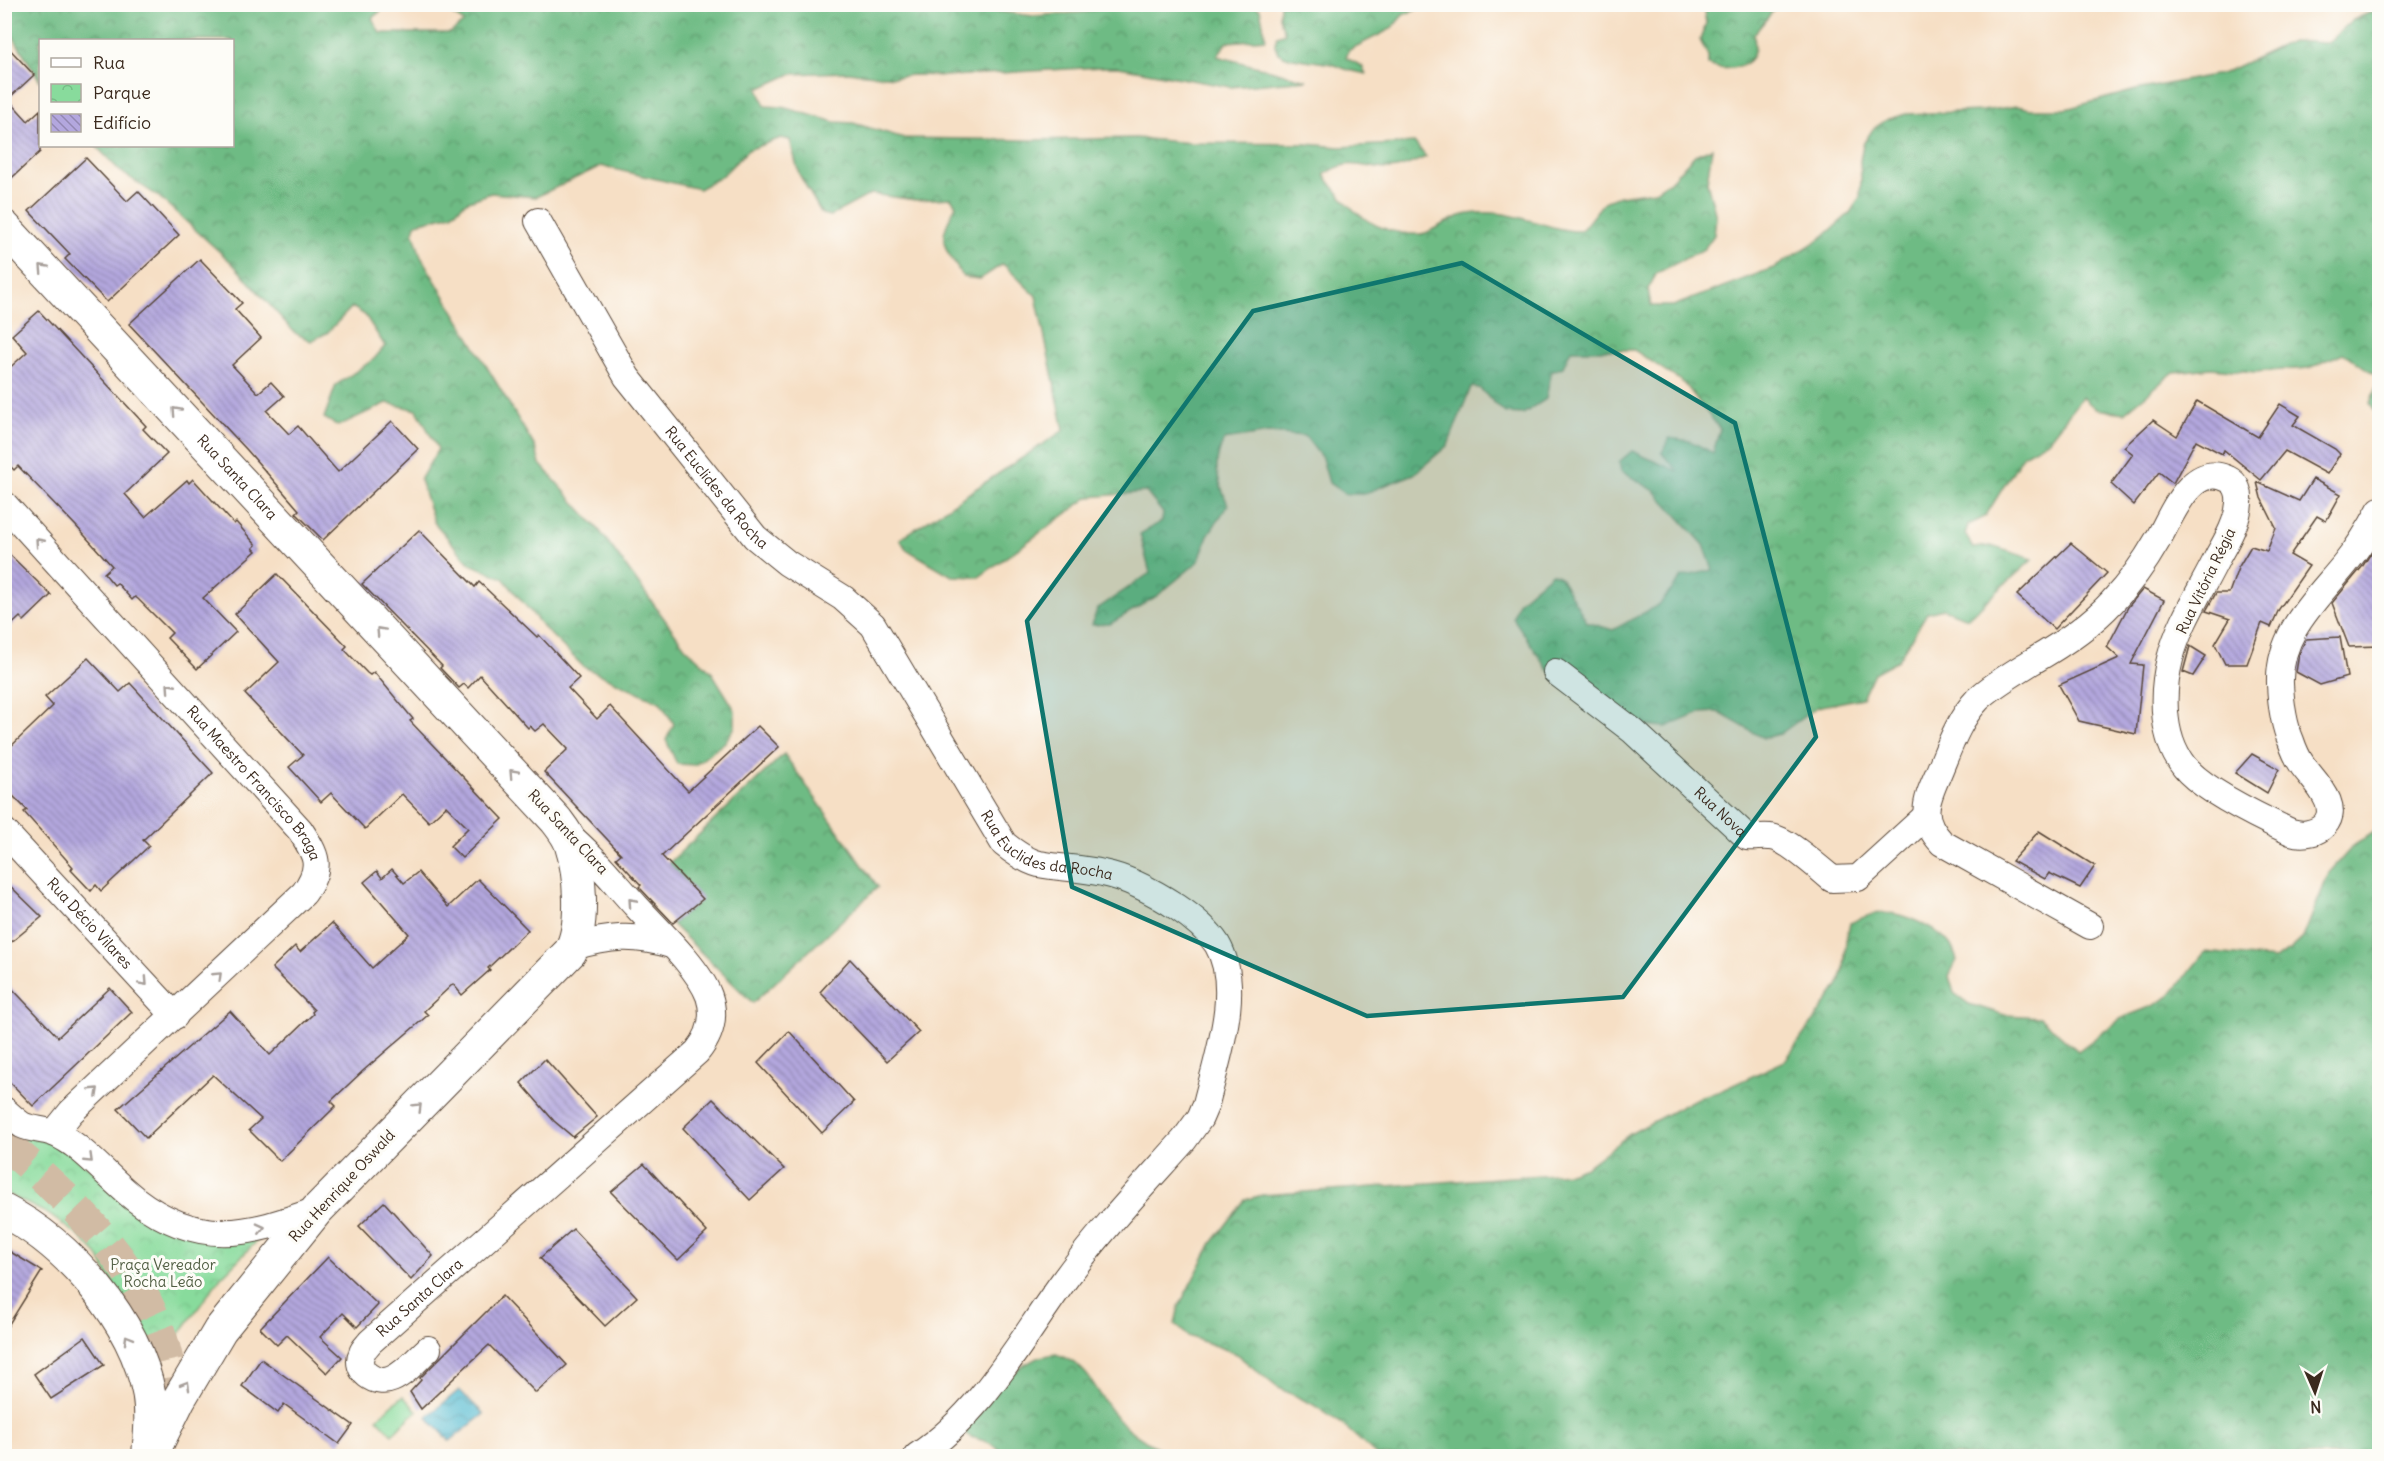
<svg xmlns="http://www.w3.org/2000/svg" width="2384" height="1461" viewBox="0 0 2384 1461" font-family="Delius,sans-serif">
<style>
.forest{fill:url(#forest-crowns);stroke:#547251;stroke-width:1.5}
.park{fill:url(#park-crowns);stroke:#62825d;stroke-width:1.5}
.garden{fill:#88db9c;stroke:#62825d;stroke-width:1.5}
.water{fill:url(#water-waves);stroke:#487278;stroke-width:1.5}
.building{fill:url(#building-back-hatch)}
.lines{fill:none;stroke-linecap:round;stroke-linejoin:round}
.major-tunnel{stroke:#d1bba4;stroke-width:33;stroke-dasharray:33 16;stroke-linecap:butt}
.minor-casing{stroke:#574537;stroke-width:28}
.major-casing{stroke:#574537;stroke-width:35}
.minor{stroke:#fff;stroke-width:26}
.major{stroke:#fff;stroke-width:33}
.oneway{stroke:#a79f9a}
.marked{fill:#0f766e;fill-opacity:0.2;stroke:#0f766e;stroke-width:4.5;stroke-linejoin:round}
.labels{text-anchor:middle;stroke-width:6;stroke-linejoin:round;paint-order:stroke}
.street-label{font-size:15px;fill:#3b2a1e;stroke:#fdfcf7}
.park-label{font-size:15px;fill:#525f44;stroke:#fdfcf7}
</style>
<defs>
<pattern id="forest-crowns" width="20" height="18" patternUnits="userSpaceOnUse" patternTransform="scale(1.5)"><rect width="20" height="18" fill="#6ebb84"/><path d="M2 6a3 3 0 1 1 6 0M12 15a3 3 0 1 1 6 0" fill="none" stroke="#5c986b"/></pattern>
<pattern id="park-crowns" width="20" height="18" patternUnits="userSpaceOnUse" patternTransform="scale(1.5)"><rect width="20" height="18" fill="#88db9c"/><path d="M2 6a3 3 0 1 1 6 0M12 15a3 3 0 1 1 6 0" fill="none" stroke="#76bc86"/></pattern>
<pattern id="water-waves" width="16" height="10" patternUnits="userSpaceOnUse" patternTransform="scale(1.5)"><rect width="16" height="10" fill="#54bbd2"/><path d="M0 5q4-4 8 0t8 0" fill="none" stroke="#4798aa"/></pattern>
<pattern id="building-back-hatch" width="6" height="6" patternUnits="userSpaceOnUse" patternTransform="scale(1.5)"><rect width="6" height="6" fill="#b3a7de"/><path d="M-1 5l2 2M0 0l6 6M5-1l2 2" fill="none" stroke="#9388b3"/></pattern>
</defs>
<rect width="100%" height="100%" fill="#fdfcf7"/>
<filter id="ink" filterUnits="userSpaceOnUse"><feTurbulence type="fractalNoise" baseFrequency=".0167" numOctaves="2"/><feDisplacementMap in="SourceGraphic" scale="12" xChannelSelector="R" yChannelSelector="G"/><feConvolveMatrix kernelMatrix="1 2 1 2 8 2 1 2 1" color-interpolation-filters="sRGB"/></filter>
<filter id="wash" filterUnits="userSpaceOnUse"><feTurbulence type="fractalNoise" baseFrequency=".008" numOctaves="4" result="noise"/><feDisplacementMap in="SourceGraphic" scale="24" xChannelSelector="R" yChannelSelector="G"/><feGaussianBlur stdDeviation="1.35" result="paint"/><feColorMatrix in="noise" values="0 0 0 0 0 0 0 0 0 0 0 0 0 0 0 0 0 1.4 0 .05"/><feComposite in="paint" operator="in"/></filter>
<g filter="url(#wash)">
<rect width="100%" height="100%" fill="#f6dfc5"/>
<g class="forest">
<path d="M5 4 400 5 386 7 372 18 380 33H450L464 22 449 12 432 10 428 5 905 4 964 7 1033 16 1087 12 1112 5H1250L1260 9 1266 39 1227 42 1217 56 1307 80 1230 87 1119 67H1101L951 76 913 75 895 77 847 72 791 74 758 89 765 106 782 107 835 122 853 123 904 138 1030 140 1136 138 1192 143 1307 144 1340 147 1415 143 1426 157C1415 162 1401 169 1389 169 1359 168 1351 156 1324 175 1346 204 1363 227 1402 233 1410 234 1421 236 1428 232 1453 219 1462 211 1493 213 1523 214 1550 231 1581 231L1604 202 1619 196 1655 191 1670 181 1695 155 1712 148 1707 182 1716 217 1714 235 1704 249 1657 273 1648 289 1651 306H1673L1760 273 1776 267 1823 237 1850 213 1860 197 1861 178 1860 161 1863 144 1873 129 1888 119 1906 114 1982 111 2017 106 2031 109H2066L2136 90 2224 73 2291 41 2327 43 2353 20 2379 9V377L2343 353 2310 368 2255 372 2211 368 2174 372 2124 413 2096 409 2082 397 2048 441 2023 455 1985 517 1968 525 1965 534 1973 548 1991 546 2033 559 1968 618 1943 609 1927 613 1898 660 1874 673 1862 698 1817 707 1780 734 1763 738 1718 712 1700 713 1666 727 1639 725 1548 670 1513 618 1518 602 1552 573 1560 577 1587 622 1613 630 1660 604 1682 577 1713 570 1704 545 1655 491 1621 471 1619 462 1632 451 1679 472 1662 453 1669 438 1690 441 1713 453 1720 429 1685 384 1634 350H1571L1563 367 1551 372 1546 399 1523 414 1505 413 1479 388 1471 387 1448 445 1414 474 1363 494H1345L1329 483 1322 458 1305 436 1269 433 1224 440C1211 467 1218 479 1228 505L1208 535 1199 561 1157 596 1110 624 1092 625 1097 609 1150 573 1140 534 1162 521 1163 513 1146 492 1089 497 979 577 952 576 906 549 900 539 1064 430 1036 296 1003 264 980 279 963 277C942 243 936 243 956 205L951 198 916 200 871 194 830 216 822 214 799 174 790 140 781 138 748 150 722 176 699 189 601 166 536 197 491 193 466 202 452 214 417 223 413 231 421 257 535 447 540 464 599 530 685 647 711 671 735 710V727L725 742 695 765 677 764 666 740 674 724 660 702 584 667 544 628 503 578 470 564 434 522 420 480 438 449 417 410 387 403 338 426 324 418 336 385 374 359 385 346 365 315 352 307 327 333 311 341 295 333 232 263 159 197 120 171 96 146H232V40H40V81L11 33 5 27Z"/>
<polygon points="1280,5 1280,4 1425,5 1403,15 1391,29 1349,50 1346,58 1362,66 1366,74 1348,70 1332,64 1286,57 1278,53 1275,45 1277,36 1285,33 1279,17"/>
<path d="M1703 5 1778 4V5L1754 34C1754 39 1756 47 1754 52 1749 70 1722 71 1708 65V56L1700 40 1706 23Z"/>
<polygon points="2379,380 2379,418 2370,403"/>
<polygon points="784,754 878,887 753,1003 672,924 702,899 669,863"/>
<path d="M2379 829V1456H1377L1342 1424 1312 1404 1277 1387 1235 1353 1188 1336 1175 1324 1179 1306 1212 1243 1245 1200 1262 1195 1569 1173 1586 1167 1630 1134 1701 1096 1718 1092 1785 1061 1838 986 1844 969 1846 940 1850 923C1862 918 1873 912 1886 913 1904 913 1938 929 1949 943 1953 947 1955 955 1957 960L1949 976 1954 993 1969 1004 2005 1015 2040 1017 2078 1051 2122 1018 2155 1005 2170 996 2205 952 2275 959 2290 950 2303 938 2329 873 2353 846Z"/>
<path d="M1056 1354C1094 1368 1093 1391 1116 1417 1133 1436 1152 1445 1174 1456H1004C997 1443 984 1441 971 1437 965 1434 960 1429 955 1425L1022 1366 1039 1357Z"/>
</g>
<polygon class="park" points="4,1121 58,1145 157,1217 266,1232 221,1277 169,1348 147,1348 97,1254 79,1236 48,1214 5,1193"/>
<polygon class="garden" points="403,1396 417,1411 392,1434 377,1418"/>
<polygon class="water" points="459,1390 484,1414 450,1441 427,1417"/>
<g id="blocks">
<g class="building">
<polygon points="4,43 34,75 8,99 28,121 40,110 40,152 4,185"/>
<polygon points="86,158 127,201 138,191 179,235 107,302 65,259 70,254 29,211"/>
<polygon points="200,259 242,303 235,309 261,338 232,365 258,393 271,382 284,396 267,411 289,434 298,426 338,472 392,421 418,449 323,540 296,513 299,510 247,450 129,324"/>
<polygon points="39,311 146,426 143,429 167,454 125,494 145,517 187,480 189,483 193,479 234,524 236,522 256,545 253,548 256,551 203,598 236,632 197,669 167,638 172,633 138,599 135,597 132,600 117,583 114,585 104,573 112,566 76,526 18,466 14,470 4,460 4,373 27,352 12,335"/>
<polygon points="2197,401 2258,437 2280,404 2300,416 2293,425 2335,449 2340,454 2327,474 2285,451 2261,480 2224,450 2222,454 2196,440 2173,483 2159,472 2134,505 2111,484 2133,454 2124,447 2153,420 2177,436"/>
<polygon points="2313,479 2341,494 2326,521 2317,516 2290,555 2309,566 2279,609 2271,627 2262,623 2247,664 2225,664 2215,644 2230,619 2206,611 2216,593 2229,593 2238,568 2251,546 2267,551 2276,528 2261,498 2257,482 2299,501"/>
<polygon points="419,530 475,587 479,582 537,637 539,635 579,678 568,688 597,719 610,706 688,791 758,726 779,747 662,856 703,899 673,923 639,887 641,885 616,858 621,854 544,772 568,749 544,724 535,731 530,726 528,728 480,675 468,688 464,684 459,688 440,668 442,666 362,584"/>
<polygon points="2379,541 2379,646 2349,647 2332,603 2362,567"/>
<polygon points="2071,543 2107,573 2054,629 2017,595"/>
<polygon points="4,549 51,595 24,621 20,617 4,632"/>
<polygon points="277,574 347,646 344,649 367,673 370,675 374,672 413,719 410,721 503,819 462,858 450,846 468,828 446,806 429,822 402,794 365,829 331,793 321,802 289,767 303,755 245,694 279,662 235,614"/>
<polygon points="2143,589 2164,600 2131,664 2143,665 2136,734 2079,721 2059,685 2119,658 2107,647 2128,607"/>
<polygon points="2340,637 2347,677 2320,685 2296,672 2299,654 2306,639"/>
<polygon points="2190,646 2206,656 2193,676 2183,672"/>
<polygon points="88,658 120,692 130,683 213,773 143,840 149,846 101,891 96,885 91,891 71,870 73,867 24,812 27,810 4,787 4,753 53,706 45,697"/>
<polygon points="2252,754 2279,769 2267,793 2235,773"/>
<polygon points="2039,831 2095,866 2080,888 2049,873 2045,879 2012,861"/>
<polygon points="392,869 404,883 418,872 448,907 478,879 528,930 488,968 490,970 462,995 453,984 424,1011 428,1015 364,1070 331,1101 336,1106 280,1161 249,1130 261,1119 213,1075 146,1138 118,1109 230,1011 270,1055 313,1014 312,1012 314,1010 272,968 295,946 300,952 332,923 372,968 409,934 364,882 377,871 382,878"/>
<polygon points="4,880 42,917 4,948"/>
<polygon points="850,959 919,1032 887,1061 820,992"/>
<polygon points="4,980 58,1037 110,988 132,1012 33,1106 4,1076"/>
<polygon points="789,1031 854,1102 822,1133 758,1063"/>
<polygon points="545,1059 597,1117 573,1137 554,1121 521,1083"/>
<polygon points="713,1099 784,1169 750,1200 683,1128"/>
<polygon points="644,1164 707,1232 678,1260 611,1192"/>
<polygon points="384,1202 433,1256 411,1280 359,1226"/>
<polygon points="573,1229 637,1297 605,1326 540,1258"/>
<polygon points="4,1248 42,1271 4,1332"/>
<polygon points="328,1257 378,1305 357,1327 343,1313 320,1337 342,1357 327,1373 287,1335 277,1345 260,1328"/>
<polygon points="502,1296 567,1365 536,1393 489,1345 421,1409 410,1392 421,1380 420,1378"/>
<polygon points="85,1337 104,1365 51,1399 34,1374"/>
<polygon points="261,1359 353,1425 339,1444 284,1404 278,1413 242,1386"/>
</g>
</g>
</g>
<g filter="url(#ink)">
<use href="#blocks" fill-opacity="0" stroke="#574537" stroke-width="1.5"/>
<g class="lines">
<path class="major-tunnel" d="M4 1143C88 1214 185 1306 170 1427"/>
<g class="minor-casing">
<g id="minor">
<path id="s1" d="M538 221 627 377 755 537 787 563 843 598 873 625 1004 844C1014 852 1026 861 1039 864 1060 868 1082 868 1103 873 1129 878 1154 892 1177 907 1192 917 1207 929 1217 944 1243 988 1217 1058 1206 1104L1200 1118 1184 1140C1143 1186 1099 1232 1063 1282 1018 1344 982 1413 917 1456"/>
<path id="s2" d="M4 504 300 830C317 856 323 866 304 893L71 1112 54 1133"/>
<path id="s3" d="M1556 672 1633 731 1747 837C1755 838 1762 836 1770 837 1784 837 1820 869 1832 879L1858 878 1926 816"/>
<path id="s4" d="M4 831 175 1016"/>
<path d="M2090 926 1942 843C1919 818 1925 803 1938 774 1949 748 1958 720 1978 699 1994 684 2014 673 2033 661 2061 645 2090 626 2112 602 2129 584 2145 562 2157 541 2171 518 2190 461 2228 479 2237 483 2240 494 2239 503 2238 521 2227 540 2218 556 2202 589 2179 623 2170 659 2161 694 2161 744 2189 772 2210 793 2263 819 2291 832 2301 835 2313 834 2321 828 2345 809 2314 781 2303 766 2298 759 2294 750 2291 741 2283 723 2281 704 2280 684 2278 633 2315 601 2345 564 2358 548 2370 529 2380 510"/>
<path d="M573 947C610 936 634 934 671 945"/>
<path d="M4 1110C10 1115 16 1121 22 1125 32 1130 43 1129 53 1133 60 1135 67 1140 73 1144 95 1160 113 1182 135 1199 199 1248 248 1235 317 1210"/>
<path id="s5" d="M428 1349C417 1359 406 1373 392 1379 376 1386 353 1371 362 1353 363 1349 368 1345 370 1342L697 1052C711 1035 716 1017 709 996 698 967 658 930 636 906 614 882 592 854 566 833"/>
</g>
</g>
<g class="major-casing">
<g id="major">
<path id="s6" d="M4 227 556 820C562 828 568 835 571 844 580 871 585 927 570 952L317 1210 220 1330 179 1399 151 1456"/>
<path d="M4 1211C69 1244 135 1320 149 1394 152 1412 151 1430 149 1449"/>
</g>
</g>
<use href="#minor" class="minor"/>
<use href="#major" class="major"/>
</g>
<defs><path id="oneway-chevron" d="M-2-3.5L2.5 0L-2 3.5" fill="none" stroke-width="1.6" stroke-linecap="round" stroke-linejoin="round" transform="scale(1.5)"/></defs>
<g class="oneway">
<use href="#oneway-chevron" transform="translate(43 268) rotate(-133)"/>
<use href="#oneway-chevron" transform="translate(176 411) rotate(-133)"/>
<use href="#oneway-chevron" transform="translate(39 542) rotate(-132)"/>
<use href="#oneway-chevron" transform="translate(380 631) rotate(-133)"/>
<use href="#oneway-chevron" transform="translate(170 687) rotate(-132)"/>
<use href="#oneway-chevron" transform="translate(513 773) rotate(-133)"/>
<use href="#oneway-chevron" transform="translate(632 902) rotate(-132)"/>
<use href="#oneway-chevron" transform="translate(218 976) rotate(-44)"/>
<use href="#oneway-chevron" transform="translate(144 982) rotate(47)"/>
<use href="#oneway-chevron" transform="translate(95 1091) rotate(-43)"/>
<use href="#oneway-chevron" transform="translate(418 1107) rotate(-45)"/>
<use href="#oneway-chevron" transform="translate(89 1159) rotate(44)"/>
<use href="#oneway-chevron" transform="translate(261 1228) rotate(-13)"/>
<use href="#oneway-chevron" transform="translate(128 1339) rotate(-120)"/>
<use href="#oneway-chevron" transform="translate(186 1385) rotate(-60)"/>
</g>
</g>
<path class="marked" d="M1462 263 1735 423 1816 737 1623 997 1367 1016 1072 887 1027 621 1253 311Z"/>
<g class="labels">
<g class="street-label">
<text dy="5" stroke="none"><textPath href="#s6" startOffset="342">Rua Santa Clara</textPath></text>
<text dy="5" stroke="none"><textPath href="#s1" startOffset="322">Rua Euclides da Rocha</textPath></text>
<text transform="translate(2206 581) rotate(-64)" y="5">Rua Vitória Régia</text>
<text dy="5" stroke="none"><textPath href="#s2" startOffset="375">Rua Maestro Francisco Braga</textPath></text>
<text dy="5" stroke="none"><textPath href="#s3" startOffset="216">Rua Nova</textPath></text>
<text transform="translate(568 832) rotate(47)" y="5">Rua Santa Clara</text>
<text dy="5" stroke="none"><textPath href="#s1" startOffset="826">Rua Euclides da Rocha</textPath></text>
<text dy="5" stroke="none"><textPath href="#s4" startOffset="126">Rua Décio Vilares</textPath></text>
<text transform="translate(342 1186) rotate(-47)" y="5">Rua Henrique Oswald</text>
<text dy="5" stroke="none"><textPath href="#s5" startOffset="178">Rua Santa Clara</textPath></text>
</g>
<g class="park-label">
<text x="163" y="1270">Praça Vereador<tspan x="163" dy="17">Rocha Leão</tspan></text>
</g>
</g>
<rect width="2384" height="1461" fill="none" stroke="#fdfcf7" stroke-width="24"/>
<rect x="39" y="39" width="195" height="108" fill="#fdfcf7" stroke="#afa8a0" stroke-width="1.5"/>
<rect x="51" y="58" width="30" height="9" fill="#ffffff" stroke="#afa8a0" stroke-width="1.5"/>
<text x="93" y="69" font-size="18" fill="#3b2a1e">Rua</text>
<rect x="51" y="84" width="30" height="18" fill="url(#park-crowns)" stroke="#afa8a0" stroke-width="1.5"/>
<text x="93" y="99" font-size="18" fill="#3b2a1e">Parque</text>
<rect x="51" y="114" width="30" height="18" fill="url(#building-back-hatch)" stroke="#afa8a0" stroke-width="1.5"/>
<text x="93" y="129" font-size="18" fill="#3b2a1e">Edifício</text>
<g transform="translate(2315 1392) rotate(177)" stroke="#fdfcf7" stroke-width="4.5" paint-order="stroke">
<path d="M0-4.5L10 22L0 15L-10 22Z" fill="#3b2a1e"/>
<text y="-9" font-size="16" font-weight="bold" text-anchor="middle" fill="#3b2a1e">N</text>
</g>
</svg>
